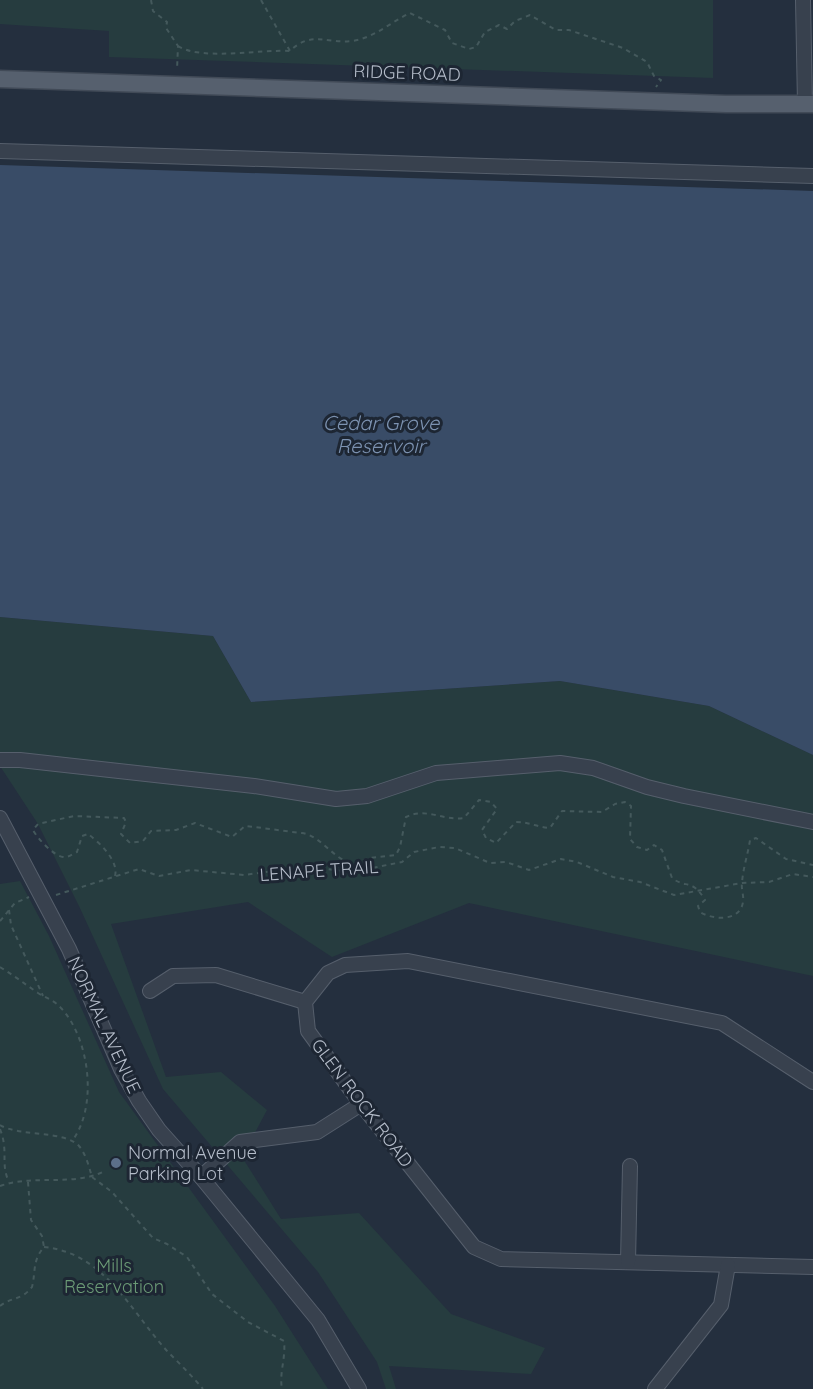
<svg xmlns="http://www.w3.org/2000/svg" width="813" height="1389" viewBox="0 0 813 1389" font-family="Quicksand,sans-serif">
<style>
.green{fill:#263c3f}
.water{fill:#394c67}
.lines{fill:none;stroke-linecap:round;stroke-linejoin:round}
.minor-casing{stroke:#565f6c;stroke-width:16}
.major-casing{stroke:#414a57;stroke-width:19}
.path{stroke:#44595c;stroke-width:2;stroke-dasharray:4.5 4.5;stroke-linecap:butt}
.minor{stroke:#38414e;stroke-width:14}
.major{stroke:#56606e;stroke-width:16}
.service-dot{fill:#5c6f8a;stroke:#1d2633;stroke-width:2}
.labels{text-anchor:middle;stroke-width:6;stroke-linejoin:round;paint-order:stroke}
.street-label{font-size:18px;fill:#b4bcc9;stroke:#1d2633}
.poi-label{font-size:18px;fill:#b4bcc9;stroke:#1d2633;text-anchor:start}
.park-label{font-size:18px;fill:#6b9a76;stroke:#1d2633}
.water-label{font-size:20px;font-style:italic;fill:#7c92b1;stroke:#1d2633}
</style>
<rect width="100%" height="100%" fill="#242f3e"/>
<g class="green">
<polygon points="0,0 713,0 713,78 109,57 109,31 0,24"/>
<polygon points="0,617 213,636 251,702 560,681 709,706 813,755 813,976 469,903 332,957 248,902 111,924 166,1077 221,1072 267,1110 242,1157 281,1219 359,1213 451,1314 545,1348 531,1374 389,1366 396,1389 386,1389 377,1362 318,1272 163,1089 79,906 38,824 0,766"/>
<polygon points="20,881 49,936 119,1092 275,1306 328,1389 0,1389 0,884"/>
</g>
<polygon class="water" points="0,165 813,191 813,755 709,706 560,681 251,702 213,636 0,617"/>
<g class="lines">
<g class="minor-casing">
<g id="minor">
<polyline points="803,0 805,104"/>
<polyline points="0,151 813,176"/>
<polyline points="0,760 20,760 254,786 336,799 367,796 436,773 560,763 593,768 647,787 684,796 813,822"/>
<polyline points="0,818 69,949 121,1069 139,1101 159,1130 201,1177 318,1320 359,1389"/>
<polyline points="150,991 173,976 216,975 305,1002"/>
<polyline points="813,1082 722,1023 408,961 345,965 328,973 305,1002 308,1031 361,1104 474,1247 501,1259 813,1267"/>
<polyline points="201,1177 240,1142 317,1132 361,1104"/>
<polyline points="628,1262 630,1166"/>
<polyline points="655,1389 721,1305 728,1265"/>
</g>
</g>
<g class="major-casing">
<polyline id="major" points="0,79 726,104 813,104"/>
</g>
<g class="path">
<polyline points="151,0 153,11 167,22 166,28 178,46 177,70"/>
<path d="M261 0 290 51C312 30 326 44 352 41 374 38 391 22 410 13L445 30 452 43 469 49 476 47 485 32 499 25 507 29 515 21 530 15 556 30H569L623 48 647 62 654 76 661 80 656 87"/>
<path d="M178 46C201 61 262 49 290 51"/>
<path d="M115 876C119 861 100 843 88 834L82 836 77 852C72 854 68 858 63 857 54 856 37 838 33 830L38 824 74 816 124 818 126 822 121 834 130 843 143 841 151 831 176 830 195 823 232 837 245 826C264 828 283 831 302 833 322 836 335 862 355 864L369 858 396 855 400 847 406 817C426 807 443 821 464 818L479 800 491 802 497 809 482 830 486 838 496 843 516 822C529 822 537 827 550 828L562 811 602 812 615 804 625 802 631 806 630 839 637 847 647 850 654 845 662 850 672 878C686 889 692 878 705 900L698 906 700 912C713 920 740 922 743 902 744 895 741 889 742 883 743 868 748 854 750 840L756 838 786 859 813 865"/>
<polyline points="56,895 139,869 159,876 191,870 244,875 281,870 327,869 352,872 402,862 414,852 439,847 455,848 490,863 506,862 529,870 561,859 577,862 613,877 640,882 674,895 742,883 769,882 793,874 813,877"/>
<polyline points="9,910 11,925 43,996"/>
<polyline points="0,921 15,903 29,897"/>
<path d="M0 967C13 975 25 984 38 993 46 998 54 1000 61 1008 90 1039 98 1107 72 1141"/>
<path d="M0 1125C20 1137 64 1130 79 1146 86 1154 89 1167 92 1177"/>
<path d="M0 1129C9 1152 0 1163 9 1182"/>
<path d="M92 1177 112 1192 153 1238 167 1244 187 1257 212 1294 248 1322 284 1341C286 1358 279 1373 282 1389"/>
<polyline points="28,1182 31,1220 42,1236 44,1247"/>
<path d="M0 1186C34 1174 73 1187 105 1171"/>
<path d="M44 1247C105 1253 131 1312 168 1352 180 1364 192 1376 203 1389"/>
<path d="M0 1306C13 1296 21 1301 32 1287 36 1271 32 1261 44 1247"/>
</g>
<use href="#minor" class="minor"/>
<use href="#major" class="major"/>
</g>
<circle class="service-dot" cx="116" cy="1163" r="6"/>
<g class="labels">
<g class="street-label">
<text transform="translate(407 73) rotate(2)" y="6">RIDGE ROAD</text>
<text transform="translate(319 871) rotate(-4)" y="6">LENAPE TRAIL</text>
<text transform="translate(104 1025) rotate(65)" y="6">NORMAL AVENUE</text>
<text transform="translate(362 1103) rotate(53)" y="6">GLEN ROCK ROAD</text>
</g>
<g class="poi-label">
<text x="128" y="1159">Normal Avenue<tspan x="128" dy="21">Parking Lot</tspan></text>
</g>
<g class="park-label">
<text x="114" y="1272">Mills<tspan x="114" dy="21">Reservation</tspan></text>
</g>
<g class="water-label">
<text x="381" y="430">Cedar Grove<tspan x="381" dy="23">Reservoir</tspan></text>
</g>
</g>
</svg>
